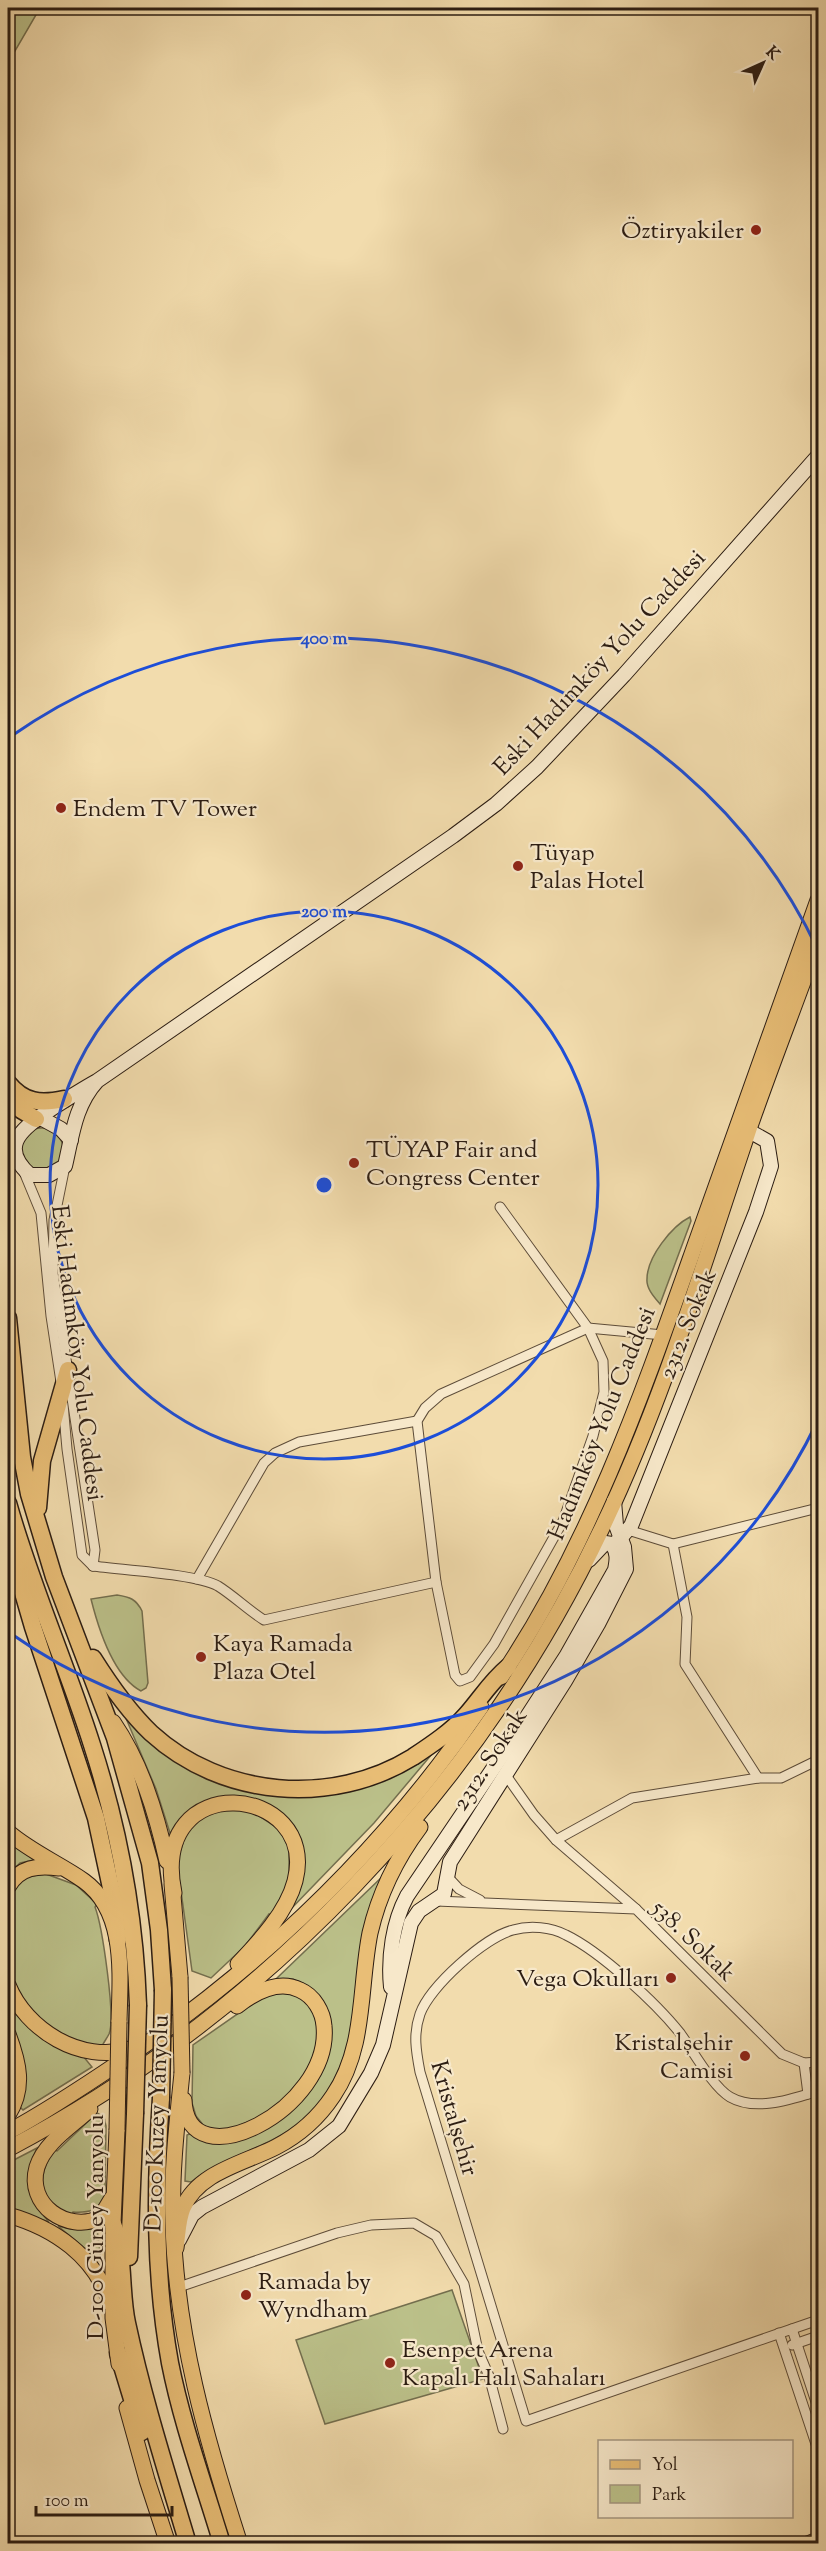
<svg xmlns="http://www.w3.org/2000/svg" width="826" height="2551" viewBox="0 0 826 2551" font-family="'Sorts Mill Goudy',serif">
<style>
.green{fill:#bbc089;stroke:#736e4e;stroke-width:1.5}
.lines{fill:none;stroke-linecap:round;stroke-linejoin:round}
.street-casing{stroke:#5d4c39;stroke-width:11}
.secondary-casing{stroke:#2b1c12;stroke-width:16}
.primary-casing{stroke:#2b1c12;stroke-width:17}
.highway-casing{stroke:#2b1c12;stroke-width:19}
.street{stroke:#f7e8ca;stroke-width:9}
.secondary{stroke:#f7e8ca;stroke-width:14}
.primary{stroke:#e9be76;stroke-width:15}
.highway{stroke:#e9be76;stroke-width:16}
.primary-bridge-casing{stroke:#2b1c12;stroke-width:17;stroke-linecap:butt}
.highway-bridge-casing{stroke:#2b1c12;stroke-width:19;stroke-linecap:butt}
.primary-bridge{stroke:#e9be76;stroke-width:15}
.highway-bridge{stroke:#e9be76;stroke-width:16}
.ring{fill:none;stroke:#1d4ed8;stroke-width:3}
.poi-dot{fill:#8f2418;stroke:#f7e8ca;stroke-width:2}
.labels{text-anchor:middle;stroke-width:4.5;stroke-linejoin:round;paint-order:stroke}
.poi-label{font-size:24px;fill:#2b1c12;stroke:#f7e8ca;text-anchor:start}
.street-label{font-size:24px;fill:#2b1c12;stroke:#f7e8ca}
.centre{fill:#1d4ed8;stroke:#f7e8ca;stroke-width:3}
.ring-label{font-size:18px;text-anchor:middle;font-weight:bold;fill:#1d4ed8;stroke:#f7e8ca;stroke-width:4.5;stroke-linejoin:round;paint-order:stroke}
</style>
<rect width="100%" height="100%" fill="#f2dcad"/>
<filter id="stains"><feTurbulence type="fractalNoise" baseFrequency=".00333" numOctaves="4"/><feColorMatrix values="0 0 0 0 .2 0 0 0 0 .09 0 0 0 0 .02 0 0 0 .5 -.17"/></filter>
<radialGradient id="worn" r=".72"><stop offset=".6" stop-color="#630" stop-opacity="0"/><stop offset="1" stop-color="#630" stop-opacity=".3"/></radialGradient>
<g class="green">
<polygon points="8,8 40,8 8,63"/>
<circle cx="42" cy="1149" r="21"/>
<path d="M690 1217 691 1221 660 1304C654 1297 646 1288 647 1279 647 1257 672 1226 690 1217Z"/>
<path d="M117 1595C130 1597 136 1599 142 1611L148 1683 146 1688 141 1691C113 1676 98 1627 91 1599Z"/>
<path d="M125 1716 267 1794 289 1797 310 1795 432 1751V1754L374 1823 287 1913 302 1874 268 1805C226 1790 200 1804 170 1833L156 1789Z"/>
<polygon points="219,1810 250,1810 279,1829 289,1848 289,1881 272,1915 269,1914 245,1946 211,1978 192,1971 177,1862 186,1833 201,1818"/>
<polygon points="8,1841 34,1860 20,1863 8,1875"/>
<path d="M46 1874 76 1885 97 1904 95 1907C102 1925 116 2018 109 2034 107 2038 104 2042 102 2046L75 2042 40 2023 14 1988 8 1966V1897C15 1879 29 1875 46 1874Z"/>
<path d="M383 1876C376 1909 369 1942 363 1975 352 2027 346 2083 303 2120 270 2148 224 2156 191 2182L185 2181 187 2135 192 2133C213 2132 236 2134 257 2131 280 2128 323 2084 325 2060 326 2048 313 2002 310 1988L293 1979H276Z"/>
<polygon points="275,1991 298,1994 316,2011 320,2037 309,2070 272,2112 231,2129 214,2130 204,2126 196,2116 192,2103 193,2045 266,1994"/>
<polygon points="8,2000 83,2056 92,2067 23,2110 18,2105 18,2052 8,2022"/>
<path d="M97 2113 104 2117 106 2126 105 2196C98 2211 89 2213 73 2212L72 2215C37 2205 36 2177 54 2150L57 2151Z"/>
<path d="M37 2148C23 2178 27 2199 49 2222L8 2209V2163Z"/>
<polygon points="58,2226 71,2229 97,2228 101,2262"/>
<polygon points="452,2290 483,2379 325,2424 296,2340"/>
</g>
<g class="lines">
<g class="street-casing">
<g id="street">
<polyline points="65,1166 54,1220 53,1273 95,1550 93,1566"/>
<polyline points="24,1172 41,1213 51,1316 61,1382"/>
<polyline points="63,1404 67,1449 82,1555 93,1566"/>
<polyline points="628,1530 673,1544 818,1508"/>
<path d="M93 1566C121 1570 197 1574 218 1586 234 1596 248 1610 264 1620L436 1582 455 1675 460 1681 470 1677 494 1644 563 1521 593 1436 604 1392 603 1361 588 1328 500 1207"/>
<polyline points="197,1579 264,1463 275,1453 299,1442 417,1421"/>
<polyline points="436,1582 417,1421 425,1408 441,1394 588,1328 663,1335"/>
<polyline points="505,1774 534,1815 556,1840 636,1909"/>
<polyline points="758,1778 781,1778 818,1760"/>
<polyline points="556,1840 632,1798 758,1778 685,1664 687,1617 673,1544"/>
<polyline points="446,1875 459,1889 480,1900"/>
<polyline points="436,1901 636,1909 782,2054 804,2063 818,2062"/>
<polyline points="804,2063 808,2094"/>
<path d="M818 2091C792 2099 756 2112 730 2097 713 2087 693 2051 680 2033 656 2003 601 1952 566 1935 551 1927 530 1925 513 1930 485 1937 430 1986 420 2014 413 2034 416 2051 420 2072L526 2421 818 2320"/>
<polyline points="179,2287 337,2233 371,2225 414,2223 436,2236 464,2284 478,2351 489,2376 503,2429"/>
<polyline points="792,2329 818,2408"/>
<polyline points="779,2333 818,2450"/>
<polyline points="792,2345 818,2336"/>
</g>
</g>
<g class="secondary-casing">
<g id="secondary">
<path d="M97 1081C75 1105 72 1136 65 1166L49 1175H30C0 1148 19 1131 45 1113 62 1102 79 1091 97 1081L453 836 496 804 537 767 624 675 818 456"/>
<polyline points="39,1117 61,1129 71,1140"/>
<polyline points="615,1544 631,1526 756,1212 771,1166 767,1141 749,1131"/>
<path d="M391 1987C388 1957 393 1922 407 1896L503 1754 567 1655 615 1570C617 1560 618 1553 612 1544L605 1543 589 1560"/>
<polyline points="179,2240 192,2215 202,2207 309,2150 339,2126 371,2073 383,2045 411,1923 419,1911 444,1894 450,1862 565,1681 598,1624 626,1569 624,1547 616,1525 614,1501"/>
</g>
</g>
<g class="primary-casing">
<g id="primary">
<path d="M501 1677C589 1547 641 1398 693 1251 735 1134 777 1017 818 900"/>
<path d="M113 1722C141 1763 156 1812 167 1861"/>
<path d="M8 1832C31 1852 60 1864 84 1881 127 1912 120 1976 119 2022"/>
<polyline points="172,1884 180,1977"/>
<path d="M8 1887C19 1867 38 1865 59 1868"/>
<path d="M174 1893C148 1766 320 1784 295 1881 287 1912 259 1942 238 1964"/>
<path d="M8 1985C26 2030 81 2064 130 2049"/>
<path d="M8 2034C19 2063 25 2088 8 2115"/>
<path d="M182 2073C177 2123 171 2174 173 2223 176 2334 206 2439 240 2544"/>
<path d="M184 2100C187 2183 332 2109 324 2026 323 2012 314 1996 300 1990 278 1979 255 1992 237 2006"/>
<path d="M90 2109C72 2126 45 2142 37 2167 26 2205 67 2233 100 2218L112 2198"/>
<polyline points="117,2130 113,2224 113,2318 119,2364"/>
<path d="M8 2132C47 2111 83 2087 120 2062 261 1967 385 1848 481 1707"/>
<path d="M8 2149C264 2014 478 1789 602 1528 663 1401 703 1265 748 1132 770 1068 795 1005 818 941"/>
<path d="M8 2215C54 2228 95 2256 110 2303"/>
<path d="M176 2248C178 2235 178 2220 183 2208 198 2172 245 2163 276 2147 299 2135 319 2117 333 2096 366 2048 359 1988 370 1933 379 1894 396 1859 420 1827"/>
<polyline points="127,2408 147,2480 168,2544"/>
<polyline points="808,2544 818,2540"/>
</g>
</g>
<g class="highway-casing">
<g id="highway">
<path d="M8 1083C24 1103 41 1104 64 1099"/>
<polyline points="9,1090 21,1110 36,1119"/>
<polyline points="8,1318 22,1457 29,1494 54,1577 115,1738 150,1863 159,1930 163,1990"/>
<path d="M8 1503C31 1585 66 1663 92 1745 119 1829 135 1916 138 2005"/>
<polyline points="38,1508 42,1461 68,1370"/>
<polyline points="12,1555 33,1627 96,1818 114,1902 118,1940"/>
<path d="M93 1658C110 1685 128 1711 151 1733 222 1798 332 1807 413 1757 431 1745 452 1731 466 1715 481 1698 491 1681 508 1667"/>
<path d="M161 2098C155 2187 154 2275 170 2363 182 2424 204 2484 222 2544"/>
<path d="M113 2224C125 2255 120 2291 127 2323 143 2398 166 2470 188 2544"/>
<polyline points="129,2257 135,2114"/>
<polyline points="118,2353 142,2432"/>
</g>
</g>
<use href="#street" class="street"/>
<use href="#secondary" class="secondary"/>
<use href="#primary" class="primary"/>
<use href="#highway" class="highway"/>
<g class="primary-bridge-casing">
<g id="primary-bridge">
<polyline points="180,1977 182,2073"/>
<polyline points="117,2130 119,2022"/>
</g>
</g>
<g class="highway-bridge-casing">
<g id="highway-bridge">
<polyline points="161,2098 163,1990"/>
<polyline points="135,2114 138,2005"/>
</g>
</g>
<use href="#primary-bridge" class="primary-bridge"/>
<use href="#highway-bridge" class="highway-bridge"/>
</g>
<g class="ring">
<circle cx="324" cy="1185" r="274"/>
<path d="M818 1420A547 547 0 0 1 10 1633M10 737A547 547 0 0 1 818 950"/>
</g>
<g class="poi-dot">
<circle cx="756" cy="230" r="6"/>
<circle cx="61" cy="808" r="6"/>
<circle cx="518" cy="866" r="6"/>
<circle cx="354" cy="1163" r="6"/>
<circle cx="201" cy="1657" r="6"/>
<circle cx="671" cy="1978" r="6"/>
<circle cx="745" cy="2056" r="6"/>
<circle cx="246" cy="2295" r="6"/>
<circle cx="390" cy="2363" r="6"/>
</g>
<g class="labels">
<g class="poi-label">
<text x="744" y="238" text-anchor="end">Öztiryakiler</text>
<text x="73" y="816">Endem TV Tower</text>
<text x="530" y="860">Tüyap<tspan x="530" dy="28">Palas Hotel</tspan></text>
<text x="366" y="1157">TÜYAP Fair and<tspan x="366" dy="28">Congress Center</tspan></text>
<text x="213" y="1651">Kaya Ramada<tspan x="213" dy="28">Plaza Otel</tspan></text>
<text x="659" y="1986" text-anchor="end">Vega Okulları</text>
<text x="733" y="2050" text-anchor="end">Kristalşehir<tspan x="733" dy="28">Camisi</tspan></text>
<text x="258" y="2289">Ramada by<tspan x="258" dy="28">Wyndham</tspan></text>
<text x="402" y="2357">Esenpet Arena<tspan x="402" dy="28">Kapalı Halı Sahaları</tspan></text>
</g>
<g class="street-label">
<text transform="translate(599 662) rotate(-47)" y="8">Eski Hadımköy Yolu Caddesi</text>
<text transform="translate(687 1324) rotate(-68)" y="8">2312. Sokak</text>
<text transform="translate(78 1353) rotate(83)" y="8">Eski Hadımköy Yolu Caddesi</text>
<text transform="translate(601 1423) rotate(-68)" y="8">Hadımköy Yolu Caddesi</text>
<text transform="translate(489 1759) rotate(-57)" y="8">2312. Sokak</text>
<text transform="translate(694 1940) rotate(44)" y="8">538. Sokak</text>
<text transform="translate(455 2118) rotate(74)" y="8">Kristalşehir</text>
<text transform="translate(156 2123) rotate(-88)" y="8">D-100 Kuzey Yanyolu</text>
<text transform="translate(95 2227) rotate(-90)" y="8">D-100 Güney Yanyolu</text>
</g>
</g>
<circle cx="324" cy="1185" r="9" class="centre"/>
<g class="ring-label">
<text x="324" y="644">400 m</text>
<text x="324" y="917">200 m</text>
</g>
<rect width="826" height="2551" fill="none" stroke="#f2dcad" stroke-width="30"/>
<rect x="9" y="9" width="808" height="2533" fill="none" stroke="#2b1c12" stroke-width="3"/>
<rect x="15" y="15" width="796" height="2521" fill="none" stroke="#2b1c12" stroke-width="1.5"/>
<rect x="598" y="2440" width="195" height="78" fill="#f7e8ca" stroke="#a59680" stroke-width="1.5"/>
<rect x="610" y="2460" width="30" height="9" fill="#e9be76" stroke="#a59680" stroke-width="1.5"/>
<text x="652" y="2470" font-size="18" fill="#2b1c12">Yol</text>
<rect x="610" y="2485" width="30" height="18" fill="#bbc089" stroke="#a59680" stroke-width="1.5"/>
<text x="652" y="2500" font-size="18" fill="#2b1c12">Park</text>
<g transform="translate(763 63) rotate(45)" stroke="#f7e8ca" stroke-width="4.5" paint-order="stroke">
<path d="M0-4.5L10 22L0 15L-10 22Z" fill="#2b1c12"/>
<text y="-9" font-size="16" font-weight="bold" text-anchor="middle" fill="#2b1c12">K</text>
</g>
<path d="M36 2506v9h136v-9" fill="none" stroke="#2b1c12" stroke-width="3"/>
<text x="45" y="2506" font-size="18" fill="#2b1c12" stroke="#f7e8ca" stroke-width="4.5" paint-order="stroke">100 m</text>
<rect width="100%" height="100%" filter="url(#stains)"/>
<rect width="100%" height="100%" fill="url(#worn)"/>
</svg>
